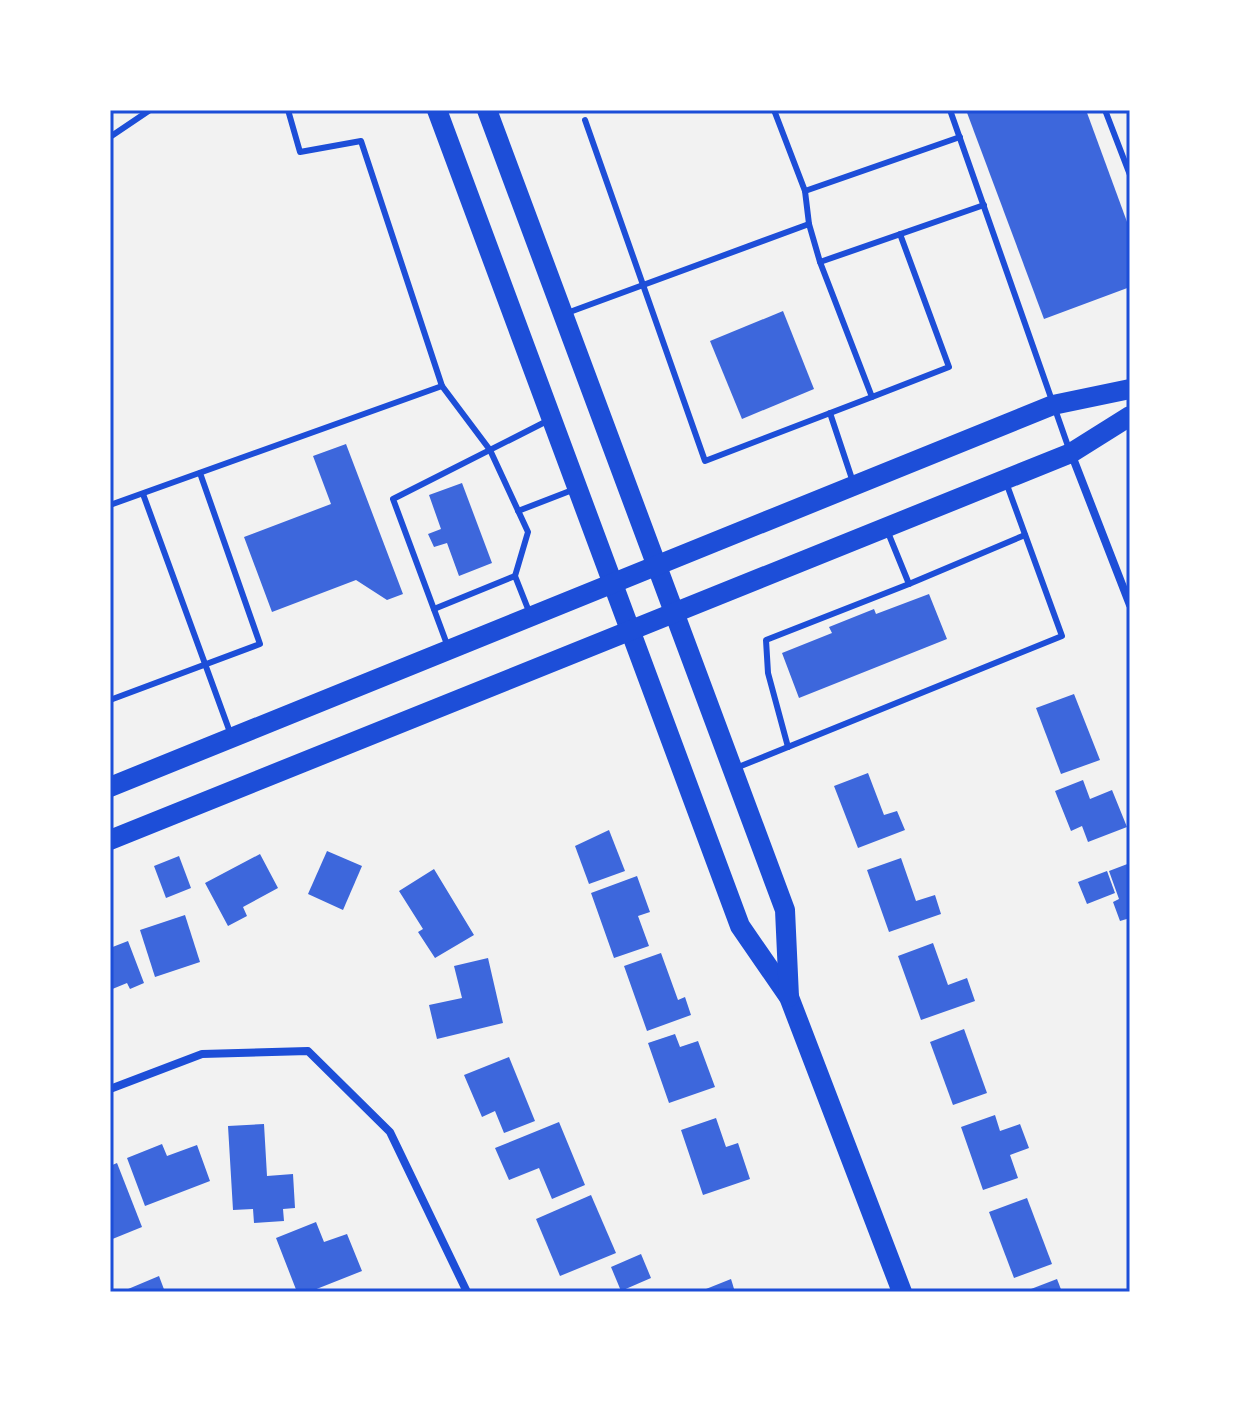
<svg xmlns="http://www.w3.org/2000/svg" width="1240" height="1402" viewBox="0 0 1240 1402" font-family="Quicksand,sans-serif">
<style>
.building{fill:#3d67dc}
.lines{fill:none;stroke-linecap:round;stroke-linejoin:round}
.service{stroke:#1d4ed8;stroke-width:6}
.minor{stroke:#1d4ed8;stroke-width:8}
.primary{stroke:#1d4ed8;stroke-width:20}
.neatline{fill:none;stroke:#1d4ed8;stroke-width:3}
</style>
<rect width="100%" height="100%" fill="#f2f2f2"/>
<g class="building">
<polygon points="966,110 1086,110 1130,230 1130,287 1044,319"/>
<polygon points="783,311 814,389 742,419 710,341"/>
<polygon points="346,444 403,594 387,600 356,580 272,612 244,537 331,504 313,456"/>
<polygon points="462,483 492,563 459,576 447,543 434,547 428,534 441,529 429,495"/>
<polygon points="929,594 947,639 799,698 782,653 832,633 829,627 874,609 876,614"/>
<polygon points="1074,694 1100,760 1061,774 1036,708"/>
<polygon points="868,773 884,815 897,811 905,830 858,848 834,786"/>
<polygon points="1083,780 1090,799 1112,790 1127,827 1088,842 1082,826 1071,831 1055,791"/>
<polygon points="609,830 625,871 589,884 575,846"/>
<polygon points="327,851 362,866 343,910 308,894"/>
<polygon points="260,854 278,888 243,907 247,916 228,926 205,883"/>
<polygon points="179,856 191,888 166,898 154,866"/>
<polygon points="901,858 916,901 935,895 941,914 889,932 867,870"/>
<polygon points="1130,863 1130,918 1120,921 1113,902 1119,899 1109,871"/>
<polygon points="434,869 474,935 435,958 418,932 423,929 399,891"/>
<polygon points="1107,871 1115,893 1087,904 1078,882"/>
<polygon points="637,876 650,912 638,916 649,946 614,958 591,893"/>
<polygon points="185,915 200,962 155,977 140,930"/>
<polygon points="128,941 144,983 130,989 127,983 110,990 110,948"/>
<polygon points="933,943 948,985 967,978 975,1001 921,1020 898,956"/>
<polygon points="661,953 678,1000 685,997 691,1015 647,1031 624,966"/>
<polygon points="488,958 503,1023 437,1039 429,1005 462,998 454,966"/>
<polygon points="964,1029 987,1093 953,1105 930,1042"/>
<polygon points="675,1034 680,1047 698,1041 715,1087 669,1103 648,1043"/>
<polygon points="509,1057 535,1121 504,1133 495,1111 482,1117 464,1075"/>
<polygon points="995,1115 1000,1131 1020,1124 1029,1148 1010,1155 1018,1178 983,1190 961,1127"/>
<polygon points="716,1118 726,1147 738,1143 750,1179 703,1195 681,1130"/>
<polygon points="559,1122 585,1185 552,1199 539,1168 509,1180 495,1148"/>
<polygon points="264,1124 267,1176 293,1174 295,1208 283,1209 284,1221 254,1223 253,1209 233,1210 228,1126"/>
<polygon points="162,1144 167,1156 197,1145 210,1181 145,1206 127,1158"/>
<polygon points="117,1163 142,1227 110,1240 110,1166"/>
<polygon points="591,1195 616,1253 560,1276 536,1219"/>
<polygon points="1027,1198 1052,1264 1014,1278 989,1212"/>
<polygon points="316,1222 324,1242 347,1234 362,1271 309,1292 297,1292 276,1238"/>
<polygon points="641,1254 651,1278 621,1291 611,1267"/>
<polygon points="159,1276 165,1292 121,1292"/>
<polygon points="731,1279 735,1292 707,1292 706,1289"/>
<polygon points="1057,1279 1062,1292 1032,1292 1031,1289"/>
</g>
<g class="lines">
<g class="service">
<polyline points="774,110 805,191 809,224 820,262 872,397 949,367 900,234"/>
<polyline points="950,110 1069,449"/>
<polyline points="1105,110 1130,175"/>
<polyline points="585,120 705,461 872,397"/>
<polyline points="110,137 150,110"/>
<polyline points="805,191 960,137"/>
<polyline points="820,262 984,205"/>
<polyline points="567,313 809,224"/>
<polyline points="442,386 490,450 528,532 515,576"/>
<polyline points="830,413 853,482"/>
<polyline points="143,494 231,735"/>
<polyline points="110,505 442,386 361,141 300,152 288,110"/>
<polyline points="518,511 575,489"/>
<polyline points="887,530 909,584 1025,535"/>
<polyline points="434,609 515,576 530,614"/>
<polyline points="448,647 393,499 549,420"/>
<polyline points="110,700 260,644 200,473"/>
<polyline points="788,747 768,673 766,640 909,584"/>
<polyline points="736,768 1062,636 1007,485"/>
</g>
<g class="minor">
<polyline points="1071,453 1130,605"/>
<polyline points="110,1089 202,1054 308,1051 390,1132 467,1292"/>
</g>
<g class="primary">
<polyline points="437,110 740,926 789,997 902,1292"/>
<polyline points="487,110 785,910 789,997"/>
<polyline points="110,787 1053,405 1130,389"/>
<polyline points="110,840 1071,453 1130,416"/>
</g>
</g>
<rect width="1240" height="1402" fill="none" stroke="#ffffff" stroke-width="224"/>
<rect x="112" y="112" width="1016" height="1178" class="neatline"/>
</svg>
